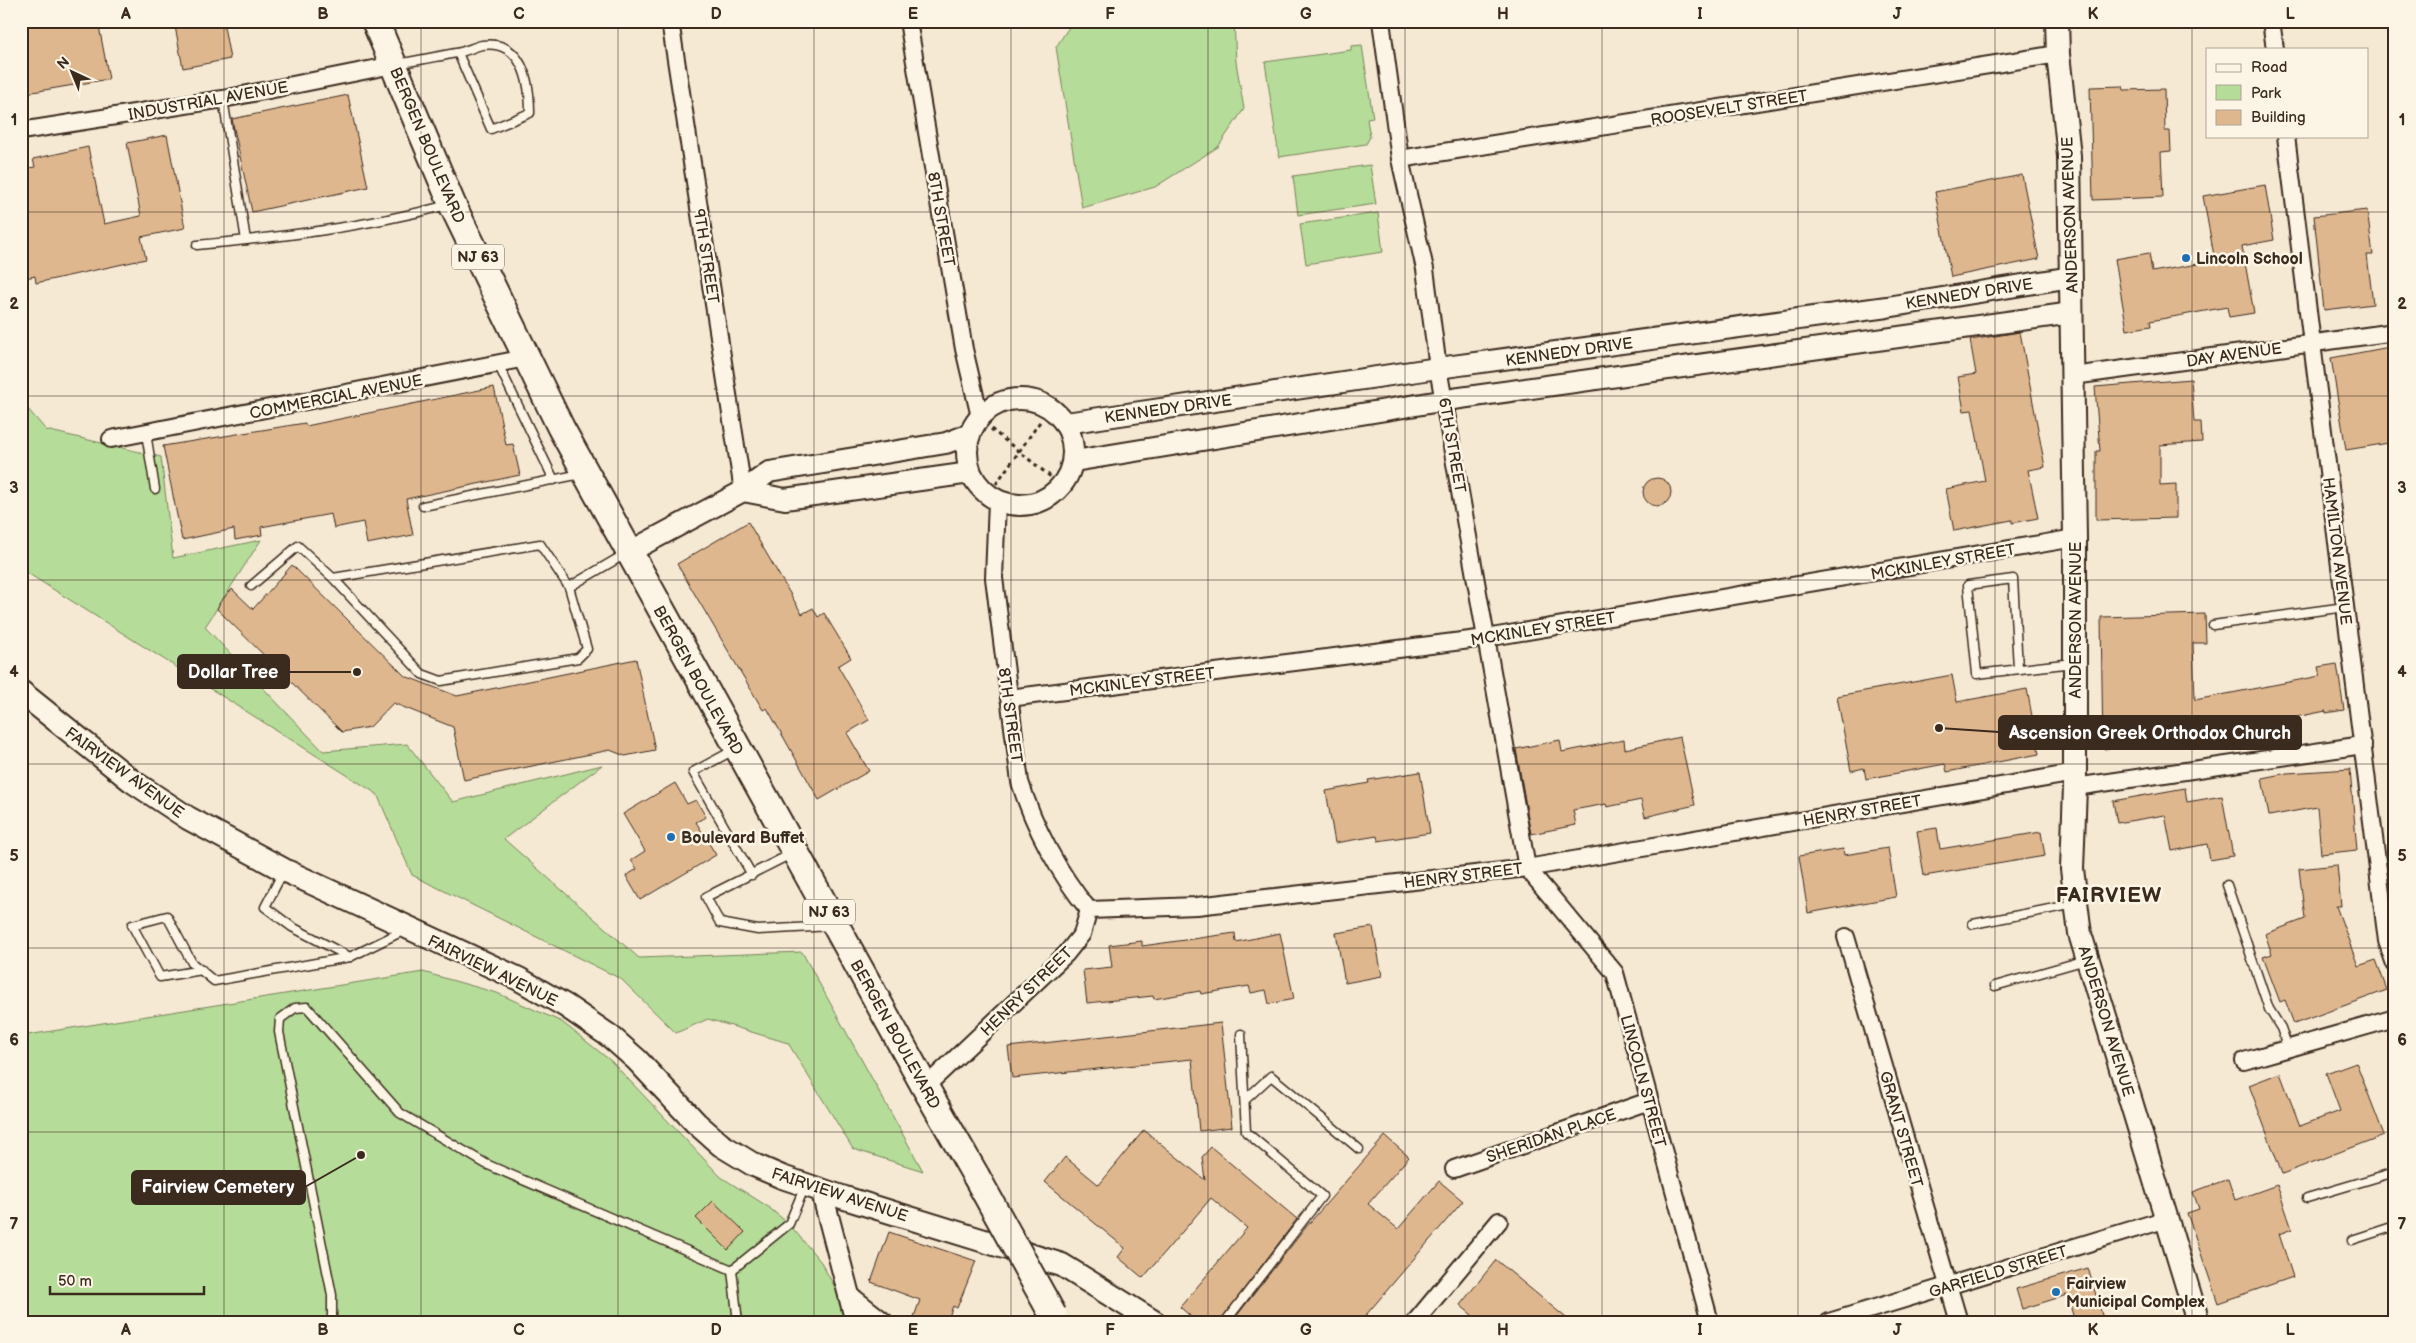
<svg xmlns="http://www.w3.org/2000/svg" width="2416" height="1343" viewBox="0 0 2416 1343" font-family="'Balsamiq Sans',sans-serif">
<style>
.green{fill:#b5dc98;stroke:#78835b}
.building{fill:#dfb78f;stroke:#3b2a1e}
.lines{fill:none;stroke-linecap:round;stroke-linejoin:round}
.service-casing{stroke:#3b2a1e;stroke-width:11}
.minor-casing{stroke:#3b2a1e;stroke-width:20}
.tertiary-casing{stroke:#3b2a1e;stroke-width:24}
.secondary-casing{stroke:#3b2a1e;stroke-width:26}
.primary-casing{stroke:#3b2a1e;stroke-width:30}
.path{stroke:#3b2a1e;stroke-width:3;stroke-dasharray:4 4;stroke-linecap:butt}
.service{stroke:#fcf5e5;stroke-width:8}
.minor{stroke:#fcf5e5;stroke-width:16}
.tertiary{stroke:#fcf5e5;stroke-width:20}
.secondary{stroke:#fcf5e5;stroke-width:22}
.primary{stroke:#fcf5e5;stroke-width:26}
.primary-bridge-casing{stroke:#3b2a1e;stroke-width:30;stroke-linecap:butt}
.primary-bridge{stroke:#fcf5e5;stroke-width:26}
.grid{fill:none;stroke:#3b2a1e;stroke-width:1;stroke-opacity:0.55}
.poi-dot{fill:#1f6fb2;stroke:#fcf5e5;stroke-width:2}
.labels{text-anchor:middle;stroke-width:5;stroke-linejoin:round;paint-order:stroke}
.shield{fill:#fcf5e5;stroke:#75675a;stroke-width:1}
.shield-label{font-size:15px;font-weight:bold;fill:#3b2a1e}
.street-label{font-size:16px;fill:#3b2a1e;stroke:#fcf5e5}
.poi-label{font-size:16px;font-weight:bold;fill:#3b2a1e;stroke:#fcf5e5;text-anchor:start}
.district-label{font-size:21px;font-weight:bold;letter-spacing:1px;fill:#3b2a1e;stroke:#fcf5e5}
.leader{fill:none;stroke:#3b2a1e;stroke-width:2}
.callout-dot{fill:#3b2a1e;stroke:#fcf5e5;stroke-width:2}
.callout{fill:#3b2a1e;stroke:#3b2a1e;stroke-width:2}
.callout-label{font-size:18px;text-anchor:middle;font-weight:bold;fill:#fff}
.neatline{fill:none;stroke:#3b2a1e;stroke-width:2}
.grid-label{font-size:16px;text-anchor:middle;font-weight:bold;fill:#3b2a1e}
</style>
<rect width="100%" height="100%" fill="#f6e9d4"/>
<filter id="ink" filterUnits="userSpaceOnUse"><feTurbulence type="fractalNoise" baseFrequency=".02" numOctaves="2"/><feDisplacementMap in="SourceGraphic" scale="10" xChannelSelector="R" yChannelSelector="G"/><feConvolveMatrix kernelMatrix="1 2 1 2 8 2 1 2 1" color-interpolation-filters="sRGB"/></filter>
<g filter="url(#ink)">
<g class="green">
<polygon points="1105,21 1234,21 1236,62 1244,109 1218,147 1155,187 1082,208 1056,47 1069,27"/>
<polygon points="1362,45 1373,118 1367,119 1370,137 1366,144 1279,157 1265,62 1351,50 1351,46"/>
<polygon points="1370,165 1376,204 1298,215 1293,176"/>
<polygon points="1378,213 1383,252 1306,264 1300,224"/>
<polygon points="21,401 46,430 161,457 173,558 261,540 205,627 323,751 407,744 453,802 602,765 504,839 639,958 802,952 923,1171 853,1149 788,1043 708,1019 676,1033 621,979 412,875 377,794 21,569"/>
<polygon points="423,972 497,993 562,1022 611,1061 721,1177 767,1206 789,1224 821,1262 854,1322 21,1322 21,1036"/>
</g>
<g class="building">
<polygon points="21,21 98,21 109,79 21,94"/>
<polygon points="174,21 223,21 230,59 183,68"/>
<polygon points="2123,86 2124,90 2164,89 2165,131 2170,131 2171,151 2161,152 2163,197 2093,200 2090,87"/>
<polygon points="348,95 368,187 252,212 232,119"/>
<polygon points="167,135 185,228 141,237 146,259 36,283 35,276 21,279 21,169 35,167 33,159 88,147 104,224 141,216 127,143"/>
<polygon points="2022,175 2039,259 1951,277 1935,192"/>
<polygon points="2265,185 2274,240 2242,246 2254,313 2229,317 2227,307 2150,321 2151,326 2127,330 2115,259 2149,253 2152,272 2215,261 2203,196"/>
<polygon points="2367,210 2373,255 2367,255 2373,304 2324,310 2314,216"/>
<polygon points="2020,332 2045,467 2028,470 2038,518 2012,523 2012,520 1954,531 1946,489 1985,481 1972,410 1964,411 1958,377 1976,374 1970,340"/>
<polygon points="2395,346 2395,442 2346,450 2331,358"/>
<polygon points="2191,379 2194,422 2201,422 2202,442 2160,445 2160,485 2176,484 2176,518 2096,520 2096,451 2100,451 2095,387"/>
<polygon points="494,387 506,445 513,444 520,475 406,499 413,535 367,544 363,522 334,528 331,514 261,527 262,535 235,540 234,529 182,540 163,446 305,423 306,426"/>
<circle cx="1657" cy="492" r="14"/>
<polygon points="748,522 802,614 813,608 818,617 824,613 851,658 838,666 869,720 847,733 869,771 819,800 767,708 763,710 677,564"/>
<polygon points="292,565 405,676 457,696 636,659 655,750 625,756 610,750 464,780 453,727 393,703 370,727 342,732 217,609 220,602 232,589 253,609"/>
<polygon points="2205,614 2206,643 2193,643 2195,700 2320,676 2318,667 2337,664 2344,710 2326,713 2326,711 2195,737 2195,744 2103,749 2101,617"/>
<polygon points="1952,675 1957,702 2027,689 2039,754 1947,772 1945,764 1866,779 1864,768 1851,771 1837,696"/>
<polygon points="1680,737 1695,805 1645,817 1641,800 1607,807 1606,804 1573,810 1576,825 1531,834 1516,749 1560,740 1562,752 1624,740 1625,749"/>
<polygon points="2350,769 2357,850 2321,854 2317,807 2269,816 2262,778 2287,773"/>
<polygon points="1420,772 1430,833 1378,841 1377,836 1335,843 1326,791 1369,783 1368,780"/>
<polygon points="675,783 687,804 696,800 706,817 696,822 716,855 640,900 626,876 637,869 631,860 645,851 623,814"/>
<polygon points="2185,788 2187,802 2222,796 2233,856 2210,860 2207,844 2172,851 2165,815 2117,823 2113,801"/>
<polygon points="1937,828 1940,849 2041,832 2045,856 1924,876 1917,831"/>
<polygon points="1888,848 1896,897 1808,913 1799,856 1843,849 1844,855"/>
<polygon points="2337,865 2341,906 2336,906 2358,966 2376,960 2387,990 2294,1024 2285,1000 2280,1002 2263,957 2272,954 2265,934 2305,919 2299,869"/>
<polygon points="1373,927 1382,976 1345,983 1336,933"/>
<polygon points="1235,933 1236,942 1280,933 1294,999 1269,1004 1266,990 1251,993 1249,986 1201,994 1200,991 1154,999 1153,996 1087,1003 1083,970 1112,967 1109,945 1142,941 1142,946"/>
<polygon points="1221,1023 1232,1127 1199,1131 1192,1059 1012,1078 1008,1047"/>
<polygon points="2356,1062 2384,1135 2282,1174 2249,1085 2280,1073 2300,1126 2340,1111 2326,1073"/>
<polygon points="1144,1130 1205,1180 1202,1157 1211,1147 1297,1219 1219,1322 1197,1322 1180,1307 1247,1228 1211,1198 1143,1278 1118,1257 1125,1248 1045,1182 1065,1157 1099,1185"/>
<polygon points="1385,1136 1409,1157 1368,1204 1398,1229 1439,1181 1463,1201 1360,1322 1232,1322 1306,1227"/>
<polygon points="2228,1179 2235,1200 2277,1185 2292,1229 2279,1234 2293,1277 2218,1303 2187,1213 2199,1209 2193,1192"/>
<polygon points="713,1201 745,1232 728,1250 696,1218"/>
<polygon points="889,1232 976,1261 957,1308 953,1306 947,1322 928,1322 914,1317 920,1300 871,1282"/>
<polygon points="1496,1260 1571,1322 1466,1322 1472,1315 1460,1305"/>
<polygon points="2088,1268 2104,1322 2075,1322 2067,1295 2022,1309 2016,1289"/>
</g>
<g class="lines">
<g class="service-casing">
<g id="service">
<path d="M398 64C417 60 437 57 456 53 465 52 473 47 482 45 523 39 530 83 530 113L491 129 458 53"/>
<polyline points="223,99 246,240"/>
<path d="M197 245C282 237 365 227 448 205"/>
<polyline points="498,364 554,480"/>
<polyline points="146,433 155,489"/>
<polyline points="423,506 581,474"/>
<polyline points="251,586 298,546 333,578 422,674 441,681 578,658 587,649 569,587 540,544 333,578"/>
<polyline points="569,587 627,553"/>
<polyline points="2213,625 2345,607"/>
<polyline points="2018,668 2013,579 1968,585 1977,674 2073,663"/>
<polyline points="734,750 693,772 752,875"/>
<polyline points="791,854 706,897 720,923 758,930 832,926"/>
<polyline points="283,872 265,907 292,927 350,957 405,930"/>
<polyline points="2227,885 2269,1009 2281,1028 2288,1048"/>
<polyline points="1973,924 2075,904"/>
<polyline points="202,970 160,977 132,925 167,916 192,963 214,981 350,957"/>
<polyline points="1995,986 2086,960"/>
<polyline points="1245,1100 1271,1076 1359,1149"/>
<polyline points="2307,1198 2395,1172"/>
<polyline points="2352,1240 2395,1226"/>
<polyline points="732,1270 738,1322"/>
<polyline points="332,1322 332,1295 279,1032 280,1019 295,1008 307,1007 400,1113 486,1164 732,1270 789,1224 805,1186"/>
<polyline points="1225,1322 1322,1196 1246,1132 1241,1034"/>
</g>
</g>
<g class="minor-casing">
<g id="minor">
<polyline points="670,21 743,491"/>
<polyline points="908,21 964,349 980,417"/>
<polyline points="1381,21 1400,159 1425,269 1438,368 1527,868 1615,973 1710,1322"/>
<polyline points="2271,21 2275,49"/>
<polyline points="21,131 223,99 393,65"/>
<polyline points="2286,136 2387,941 2395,964"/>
<polyline points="1400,159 2058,54"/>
<polyline points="2073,376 2395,332"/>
<polyline points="111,439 526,358"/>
<path d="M997 501 994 578 1020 782C1034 827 1059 874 1089 910"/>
<polyline points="1009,698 1486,638 2075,538"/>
<polyline points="2075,787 2363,745"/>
<polyline points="1846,937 1959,1322"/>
<polyline points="2244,1061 2395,1018"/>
<polyline points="925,1087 1066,954 1082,934 1089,910 1197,906 1527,868 2075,773"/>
<polyline points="1454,1169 1649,1101"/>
<polyline points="848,1293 885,1322"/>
<polyline points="1415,1322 1499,1221"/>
<polyline points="1829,1322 2167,1219"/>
</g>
</g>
<g class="tertiary-casing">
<g id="tertiary">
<circle cx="1020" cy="452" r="53"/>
<polyline points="1066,423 1438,368 1887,307 2071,277"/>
<polyline points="1074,461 1453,399 2072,313"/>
<polyline points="743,491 785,499 970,473"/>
<polyline points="629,552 743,491 769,472 946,443 970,434"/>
<polyline points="821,1189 856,1322"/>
</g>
</g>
<g class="secondary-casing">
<g id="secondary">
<polyline points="2057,21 2058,54 2069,156 2075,538 2075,787 2072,869 2080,934 2198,1322"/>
<polyline points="21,692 132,781 188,818 284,870 519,979 566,1006 611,1037 637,1060 696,1123 721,1145 754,1165 782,1177 845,1198 1062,1265 1154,1322"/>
</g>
</g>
<g class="primary-casing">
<polyline id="primary" points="375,21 452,204 561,428 925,1087 976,1176"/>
</g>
<g class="path">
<polyline points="991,429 1051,477"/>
<polyline points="996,484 1042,419"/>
</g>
<use href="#service" class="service"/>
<use href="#minor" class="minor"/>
<use href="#tertiary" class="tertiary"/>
<use href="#secondary" class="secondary"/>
<use href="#primary" class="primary"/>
<g class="primary-bridge-casing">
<polyline id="primary-bridge" points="976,1176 1053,1315"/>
</g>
<use href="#primary-bridge" class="primary-bridge"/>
</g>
</g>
<path class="grid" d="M224 21V1322M421 21V1322M618 21V1322M814 21V1322M1011 21V1322M1208 21V1322M1405 21V1322M1602 21V1322M1798 21V1322M1995 21V1322M2192 21V1322M21 212H2395M21 396H2395M21 580H2395M21 764H2395M21 948H2395M21 1132H2395"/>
<g class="poi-dot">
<circle cx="2186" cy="258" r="5"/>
<circle cx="671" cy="837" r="5"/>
<circle cx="2056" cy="1292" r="5"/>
</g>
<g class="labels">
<g class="shield">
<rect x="452" y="244.5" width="52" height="25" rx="4"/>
<rect x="803" y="899.5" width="52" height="25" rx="4"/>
</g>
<g class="shield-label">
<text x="478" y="262">NJ 63</text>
<text x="829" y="917">NJ 63</text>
</g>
<g class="street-label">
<text transform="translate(208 100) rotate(-10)" y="6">INDUSTRIAL AVENUE</text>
<text transform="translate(1729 107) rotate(-9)" y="6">ROOSEVELT STREET</text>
<text transform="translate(428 145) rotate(67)" y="6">BERGEN BOULEVARD</text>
<text transform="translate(2069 215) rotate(-92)" y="6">ANDERSON AVENUE</text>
<text transform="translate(942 219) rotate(80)" y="6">8TH STREET</text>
<text transform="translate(707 256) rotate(81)" y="6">9TH STREET</text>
<text transform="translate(1969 293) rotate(-9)" y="6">KENNEDY DRIVE</text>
<text transform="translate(1569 351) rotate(-8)" y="6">KENNEDY DRIVE</text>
<text transform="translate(2234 354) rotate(-8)" y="6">DAY AVENUE</text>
<text transform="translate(336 396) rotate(-11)" y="6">COMMERCIAL AVENUE</text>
<text transform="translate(1168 408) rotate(-8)" y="6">KENNEDY DRIVE</text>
<text transform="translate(1453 445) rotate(80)" y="6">6TH STREET</text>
<text transform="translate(2338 551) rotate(83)" y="6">HAMILTON AVENUE</text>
<text transform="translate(1943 561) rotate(-10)" y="6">MCKINLEY STREET</text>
<text transform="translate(2075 620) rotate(-90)" y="6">ANDERSON AVENUE</text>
<text transform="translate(1543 628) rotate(-9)" y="6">MCKINLEY STREET</text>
<text transform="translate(699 680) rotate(61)" y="6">BERGEN BOULEVARD</text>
<text transform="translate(1142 681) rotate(-7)" y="6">MCKINLEY STREET</text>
<text transform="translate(1011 715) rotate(82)" y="6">8TH STREET</text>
<text transform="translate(125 772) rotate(36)" y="6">FAIRVIEW AVENUE</text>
<text transform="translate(1862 810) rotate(-10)" y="6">HENRY STREET</text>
<text transform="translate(1463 875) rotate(-7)" y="6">HENRY STREET</text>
<text transform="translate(493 970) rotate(26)" y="6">FAIRVIEW AVENUE</text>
<text transform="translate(1026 991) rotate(-44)" y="6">HENRY STREET</text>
<text transform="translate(2107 1021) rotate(73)" y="6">ANDERSON AVENUE</text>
<text transform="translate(896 1034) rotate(61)" y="6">BERGEN BOULEVARD</text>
<text transform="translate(1644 1081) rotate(75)" y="6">LINCOLN STREET</text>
<text transform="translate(1902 1129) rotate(74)" y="6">GRANT STREET</text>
<text transform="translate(1551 1135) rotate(-19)" y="6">SHERIDAN PLACE</text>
<text transform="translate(840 1194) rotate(18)" y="6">FAIRVIEW AVENUE</text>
<text transform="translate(1998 1271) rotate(-17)" y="6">GARFIELD STREET</text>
</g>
<g class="poi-label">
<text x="2196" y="264">Lincoln School</text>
<text x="681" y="843">Boulevard Buffet</text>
<text x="2066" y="1289">Fairview<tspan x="2066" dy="18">Municipal Complex</tspan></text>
</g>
<g class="district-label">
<text x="2109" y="902">FAIRVIEW</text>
</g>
</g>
<path class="leader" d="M357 672L289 672M1939 728L1999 732M361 1155L305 1187"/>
<g class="callout-dot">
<circle cx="357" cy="672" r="5"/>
<circle cx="1939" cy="728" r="5"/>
<circle cx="361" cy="1155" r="5"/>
</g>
<g class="callout">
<rect x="178" y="655" width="111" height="33" rx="5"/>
<rect x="1999" y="716" width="302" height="33" rx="5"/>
<rect x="132" y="1171" width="173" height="33" rx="5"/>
</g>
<g class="callout-label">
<text x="233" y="678">Dollar Tree</text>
<text x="2150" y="739">Ascension Greek Orthodox Church</text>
<text x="218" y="1193">Fairview Cemetery</text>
</g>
<rect width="2416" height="1343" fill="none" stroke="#fcf5e5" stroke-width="55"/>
<rect x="2206" y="48" width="162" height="90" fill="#fcf5e5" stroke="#afa495"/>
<rect x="2216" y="64" width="25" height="8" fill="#fcf5e5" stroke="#afa495"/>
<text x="2251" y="72" font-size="15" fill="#3b2a1e">Road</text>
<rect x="2216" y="85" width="25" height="15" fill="#b5dc98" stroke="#afa495"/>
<text x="2251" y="98" font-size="15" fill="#3b2a1e">Park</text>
<rect x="2216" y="110" width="25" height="15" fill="#dfb78f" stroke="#afa495"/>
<text x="2251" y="122" font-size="15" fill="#3b2a1e">Building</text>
<g transform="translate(72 72) rotate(316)" stroke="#fcf5e5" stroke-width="4" paint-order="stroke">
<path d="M0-4L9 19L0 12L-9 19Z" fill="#3b2a1e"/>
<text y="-8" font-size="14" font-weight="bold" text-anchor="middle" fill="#3b2a1e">N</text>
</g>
<path d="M50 1286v8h154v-8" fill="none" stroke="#3b2a1e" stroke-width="2.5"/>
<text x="58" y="1286" font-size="15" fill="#3b2a1e" stroke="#fcf5e5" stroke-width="4" paint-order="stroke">50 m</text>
<rect x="28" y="28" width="2360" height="1288" class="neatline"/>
<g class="grid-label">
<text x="126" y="19">A</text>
<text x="323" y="19">B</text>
<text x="519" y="19">C</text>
<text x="716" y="19">D</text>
<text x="913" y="19">E</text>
<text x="1110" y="19">F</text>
<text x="1306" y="19">G</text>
<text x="1503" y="19">H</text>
<text x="1700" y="19">I</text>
<text x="1897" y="19">J</text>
<text x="2093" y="19">K</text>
<text x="2290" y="19">L</text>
<text x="14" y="125">1</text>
<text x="2402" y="125">1</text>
<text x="14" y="309">2</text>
<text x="2402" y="309">2</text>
<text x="14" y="493">3</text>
<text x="2402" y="493">3</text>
<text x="14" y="677">4</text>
<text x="2402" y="677">4</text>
<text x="14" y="861">5</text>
<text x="2402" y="861">5</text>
<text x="14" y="1045">6</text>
<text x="2402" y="1045">6</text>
<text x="14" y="1229">7</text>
<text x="2402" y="1229">7</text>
<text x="126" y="1335">A</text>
<text x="323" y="1335">B</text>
<text x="519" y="1335">C</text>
<text x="716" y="1335">D</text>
<text x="913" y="1335">E</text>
<text x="1110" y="1335">F</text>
<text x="1306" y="1335">G</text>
<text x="1503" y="1335">H</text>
<text x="1700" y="1335">I</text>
<text x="1897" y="1335">J</text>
<text x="2093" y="1335">K</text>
<text x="2290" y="1335">L</text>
</g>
</svg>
